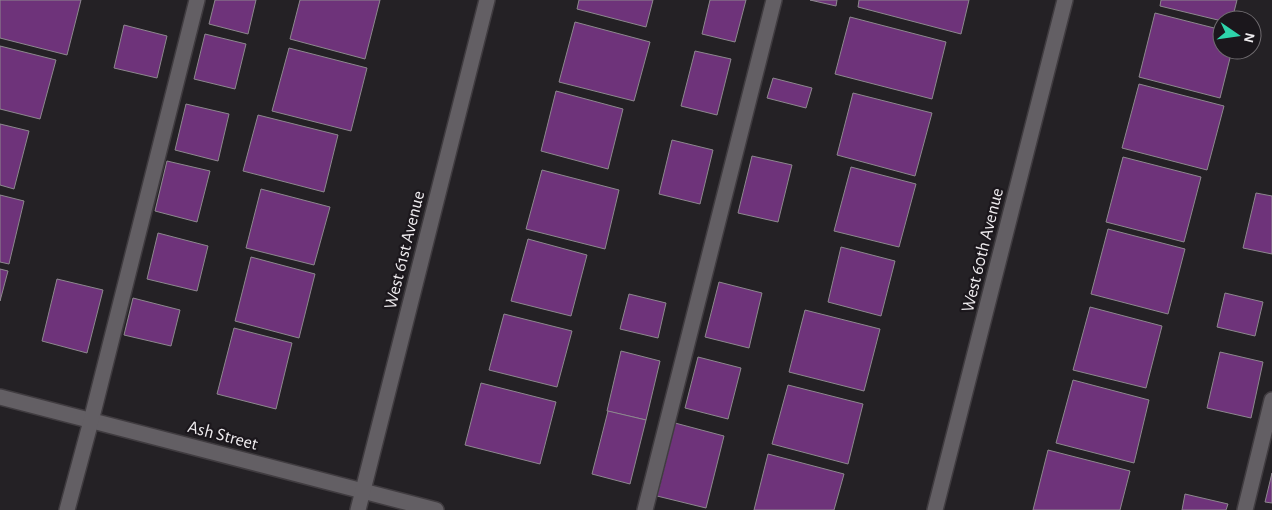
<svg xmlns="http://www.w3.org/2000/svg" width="1272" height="510" viewBox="0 0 1272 510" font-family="'Alegreya Sans',sans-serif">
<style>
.building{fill:#6e337a;stroke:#8d888e}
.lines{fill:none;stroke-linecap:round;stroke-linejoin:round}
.minor-casing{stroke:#403c40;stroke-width:18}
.minor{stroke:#635f64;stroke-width:15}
.labels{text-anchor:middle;stroke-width:4.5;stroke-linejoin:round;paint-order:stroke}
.street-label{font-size:18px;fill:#efecef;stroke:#1b171c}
</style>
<rect width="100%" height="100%" fill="#242125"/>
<g class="building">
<polygon points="0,0 81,0 67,55 0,38"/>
<polygon points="215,0 256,0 248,34 209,24"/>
<polygon points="300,0 380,0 365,59 290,39"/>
<polygon points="579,0 653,0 646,27 577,9"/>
<polygon points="710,0 746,0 735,42 702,34"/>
<polygon points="810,0 837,0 836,6"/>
<polygon points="859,0 969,0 961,34 858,7"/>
<polygon points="1161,0 1237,0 1232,20 1222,20 1222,21 1160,6"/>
<polygon points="1155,13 1222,30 1222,50 1232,50 1220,98 1139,77"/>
<polygon points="850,17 946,42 932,99 835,74"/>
<polygon points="575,22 650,42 634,101 559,82"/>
<polygon points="124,25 167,36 157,78 114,68"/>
<polygon points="205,34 246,44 235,89 194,79"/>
<polygon points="0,46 56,60 40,119 0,109"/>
<polygon points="289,48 367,68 351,131 272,111"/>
<polygon points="695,51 731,59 717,115 681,106"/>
<polygon points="773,78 812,88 806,108 767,98"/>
<polygon points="1139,84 1224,106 1207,170 1122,148"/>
<polygon points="556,91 623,109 608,169 541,151"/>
<polygon points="853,93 932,113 915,176 837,155"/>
<polygon points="186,104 229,114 218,161 175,150"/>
<polygon points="258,115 338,135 324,192 243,171"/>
<polygon points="0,124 29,131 14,189 0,185"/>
<polygon points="672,140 713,150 700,204 659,194"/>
<polygon points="752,156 792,165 778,222 738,213"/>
<polygon points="1123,157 1201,177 1184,242 1106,222"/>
<polygon points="167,161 210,171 197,222 155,211"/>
<polygon points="851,167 916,184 899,247 834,231"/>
<polygon points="542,170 619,190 605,249 526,229"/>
<polygon points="261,189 330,207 314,265 246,248"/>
<polygon points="1256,193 1272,196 1272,254 1243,248"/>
<polygon points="0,195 24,201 9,264 0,262"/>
<polygon points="1108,229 1185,249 1168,314 1091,294"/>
<polygon points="158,233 208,246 197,291 147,279"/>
<polygon points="528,239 587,255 571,316 511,301"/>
<polygon points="841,247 895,261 881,316 828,302"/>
<polygon points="251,257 315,274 299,338 235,321"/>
<polygon points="0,269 8,271 0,301"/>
<polygon points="57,279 103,290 87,353 42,341"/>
<polygon points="719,282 762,293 749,348 705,337"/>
<polygon points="1225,293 1263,302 1255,336 1217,327"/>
<polygon points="629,294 666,303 658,338 620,329"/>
<polygon points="133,298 180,310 171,346 124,335"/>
<polygon points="1090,307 1162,326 1146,388 1073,370"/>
<polygon points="805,310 880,329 864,391 789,372"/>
<polygon points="504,314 572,331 557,387 489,370"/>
<polygon points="234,328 292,343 276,409 217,394"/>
<polygon points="621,351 660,361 646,420 607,411"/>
<polygon points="1220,352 1263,362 1251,418 1207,408"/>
<polygon points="698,357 741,368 728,419 685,408"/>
<polygon points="1073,380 1149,400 1134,463 1056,443"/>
<polygon points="481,383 556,402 540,464 465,445"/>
<polygon points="788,385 863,404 848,464 772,444"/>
<polygon points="608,411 646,420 630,484 592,474"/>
<polygon points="675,423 724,436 706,508 657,496"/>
<polygon points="1048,450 1130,471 1120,510 1033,510"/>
<polygon points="768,454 844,474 834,510 754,510"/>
<polygon points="1272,473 1272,503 1265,502"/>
<polygon points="1185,494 1228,504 1226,510 1182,510"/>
</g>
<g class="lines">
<g class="minor-casing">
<g id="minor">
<polyline points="0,397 436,510"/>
<polyline points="67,510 91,421 197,0"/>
<polyline points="358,510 487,0"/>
<polyline points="645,510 774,0"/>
<polyline points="935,510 1065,0"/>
<polyline points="1245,510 1272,400"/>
</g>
</g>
<use href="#minor" class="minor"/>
</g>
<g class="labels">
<g class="street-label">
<text transform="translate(404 250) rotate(-76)" y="6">West 61st Avenue</text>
<text transform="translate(982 250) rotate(-76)" y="6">West 60th Avenue</text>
<text transform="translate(223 435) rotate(15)" y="6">Ash Street</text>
</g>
</g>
<g transform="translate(1237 35) rotate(103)"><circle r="24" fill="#1b171c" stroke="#706c70"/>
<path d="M0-4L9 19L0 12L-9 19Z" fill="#2ed4ab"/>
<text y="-8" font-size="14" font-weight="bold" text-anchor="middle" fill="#efecef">N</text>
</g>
</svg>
